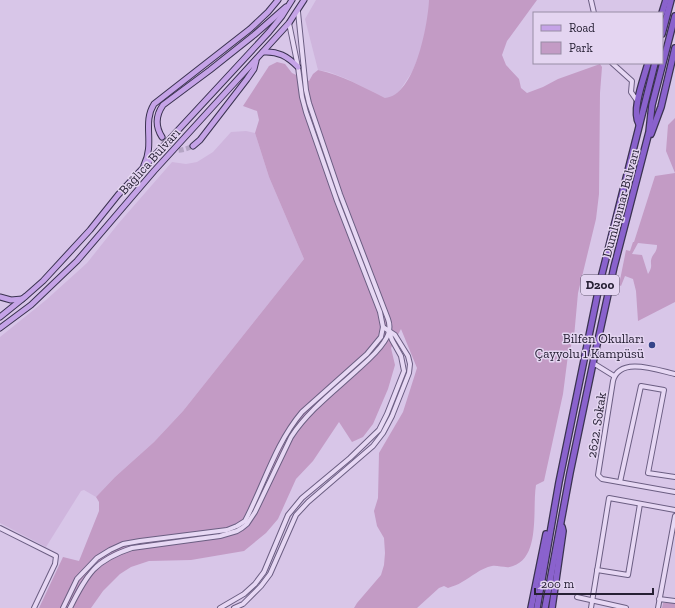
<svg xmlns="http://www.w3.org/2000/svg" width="675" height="608" viewBox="0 0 675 608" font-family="'Zilla Slab',serif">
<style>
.farmland{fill:#cfb5dd}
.green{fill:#c39bc5;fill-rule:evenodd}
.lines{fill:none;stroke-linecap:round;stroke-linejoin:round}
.major-tunnel{stroke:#b4a5c4;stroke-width:5;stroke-dasharray:5 2.5;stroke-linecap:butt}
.minor-casing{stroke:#6b5e82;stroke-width:6}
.major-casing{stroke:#3a3250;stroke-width:7}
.highway-casing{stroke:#3a3250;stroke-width:8}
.minor{stroke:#e7d8f4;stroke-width:4}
.major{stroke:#c5a3e7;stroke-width:5}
.highway{stroke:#8a62cd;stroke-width:5.5}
.poi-dot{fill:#364589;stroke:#e4d5f1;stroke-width:1.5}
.labels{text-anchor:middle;stroke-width:3;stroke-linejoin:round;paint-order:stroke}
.shield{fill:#e4d5f1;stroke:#5f566d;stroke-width:1}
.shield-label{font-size:12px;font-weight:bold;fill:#262034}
.street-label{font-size:13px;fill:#262034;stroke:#e4d5f1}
.poi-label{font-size:13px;fill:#262034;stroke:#e4d5f1;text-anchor:end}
</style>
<rect width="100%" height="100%" fill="#d8c6e8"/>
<g class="farmland">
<polygon points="316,0 429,0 429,13 421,51 412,72 398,93 391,98 385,98 347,79 329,72 318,70 305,19"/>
<polygon points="246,131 255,133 269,177 304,259 183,411 154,442 115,477 96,497 84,490 81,491 46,547 0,523 0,337 46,300 87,263 118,224 172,162 186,164 197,162 213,152 231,132"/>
</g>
<g class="green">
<path d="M429 0H537L507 41 502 55 506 65 519 79 521 88 527 93 543 87 558 79 600 64 602 67 600 93 599 194 596 219 578 293 574 337 568 355 563 394 544 481 536 485C532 508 541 557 513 566 507 569 498 565 492 566 481 568 471 577 462 582 458 585 452 586 448 588L444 586 439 588 417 608H354L357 603 381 575 384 565 385 553 384 538 377 526 374 511 378 498 379 453 403 412 417 368 401 329 391 348 395 365 388 389 373 424 363 437 352 442 339 422 313 461 296 479 278 519 266 533 244 551 191 560 149 561 131 567 120 574 103 591 91 608H39L63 557 79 561 99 511V502L96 497 115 477 154 442 183 411 304 259 269 177 255 133 259 120 257 111 243 106 269 66 277 62 285 64 292 73 309 81 313 74 318 70C342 75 363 87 385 98 415 96 428 24 429 0Z"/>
<path d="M675 118V302L638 321 636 291 633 279 625 276 621 286 619 285 626 250 630 251 633 242H634L655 176 675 173 666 151 668 125ZM638 243 657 245C657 251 655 252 652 257 649 264 654 265 648 274L642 255 632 254Z"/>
<polygon points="663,603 675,603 675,608 662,608"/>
</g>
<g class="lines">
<path class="major-tunnel" d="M162 137C170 152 178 153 193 146"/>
<g class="minor-casing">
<g id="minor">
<polyline points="591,0 594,13"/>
<polyline points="612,63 632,81 631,92 638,102"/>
<polyline points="593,363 614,376"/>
<path d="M675 374C657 370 619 356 613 381L598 475 602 479 675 492"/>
<polyline points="620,482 641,386 664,390 648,473 675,477"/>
<polyline points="0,528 56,556 55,564 34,608"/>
<polyline points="597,570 628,575 640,504"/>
<polyline points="577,597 626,608"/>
<polyline points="659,599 675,601"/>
<path d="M63 608 77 579 97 558 110 550 123 544 140 541 227 530 237 526 245 521C264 485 275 444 302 412L367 354 381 337 383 327 380 312 337 201 306 112 302 97 298 67 289 23"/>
<path d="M70 608C87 574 95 560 132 548L220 536 237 531 242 528 247 524 255 512 291 437C308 411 333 392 356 371 366 362 377 353 384 342 389 335 391 327 388 319L340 194 309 103 306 90 298 12"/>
<polyline points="220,608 244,594 255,584 264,572 288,515 302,498 350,458 379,430 387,414 404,371 401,356 392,340 389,332"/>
<polyline points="234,608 243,604 261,586 270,574 296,515 308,502 373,446 383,433 392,416 409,373 410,364 408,356 395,335 383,327"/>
<polyline points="591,608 609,498 675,510"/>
<polyline points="658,608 675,516"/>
</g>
</g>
<g class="major-casing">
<g id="major">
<path d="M263 52C278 51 287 56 298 67"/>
<path d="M162 137C155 126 156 115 163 105L210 70 254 35 286 7"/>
<polyline points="193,146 200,140 247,79 254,69 256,61"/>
<path d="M144 165C155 143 142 123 154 104L250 29 268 12 278 0"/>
<polyline points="0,297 11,300 22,299"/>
<polyline points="0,317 26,296 43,281 90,230 118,195 269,32 282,16 292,0"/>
<polyline points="0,328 31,305 77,261 154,171 289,23 304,0"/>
</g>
</g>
<g class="highway-casing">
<g id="highway">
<polyline points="662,13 666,0"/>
<polyline points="662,34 671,0"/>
<path d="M639 124C631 111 644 78 648 63"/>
<polyline points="651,134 661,107 675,48"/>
<polyline points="531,608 546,534"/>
<polyline points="537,608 559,482 600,282 655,63"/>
<polyline points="545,608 570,473 593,363 614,267 649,132 652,105 675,16"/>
<polyline points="552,608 563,531 562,527"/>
</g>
</g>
<use href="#minor" class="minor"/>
<use href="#major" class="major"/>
<use href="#highway" class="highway"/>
</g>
<circle class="poi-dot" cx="652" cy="345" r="4"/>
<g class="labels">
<rect class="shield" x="581" y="275" width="38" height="20" rx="3"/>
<g class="shield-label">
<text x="600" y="289">D200</text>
</g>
<g class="street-label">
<text transform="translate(149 161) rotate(-48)" y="5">Bağlıca Bulvarı</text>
<text transform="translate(620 203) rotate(-75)" y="5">Dumlupınar Bulvarı</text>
<text transform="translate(596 425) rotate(-81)" y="5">2622. Sokak</text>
</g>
<g class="poi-label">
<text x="644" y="343">Bilfen Okulları<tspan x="644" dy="15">Çayyolu 1 Kampüsü</tspan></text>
</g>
</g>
<rect x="533" y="12" width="130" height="52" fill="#e4d5f1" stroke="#988da5"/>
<rect x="541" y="25" width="20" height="6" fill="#c5a3e7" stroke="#988da5"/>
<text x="569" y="32" font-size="12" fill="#262034">Road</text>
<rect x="541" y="42" width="20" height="12" fill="#c39bc5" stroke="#988da5"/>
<text x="569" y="52" font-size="12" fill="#262034">Park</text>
<path d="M535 588v6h118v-6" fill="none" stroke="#262034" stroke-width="2"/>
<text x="541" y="588" font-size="12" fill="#262034" stroke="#e4d5f1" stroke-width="3" paint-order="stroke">200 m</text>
</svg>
